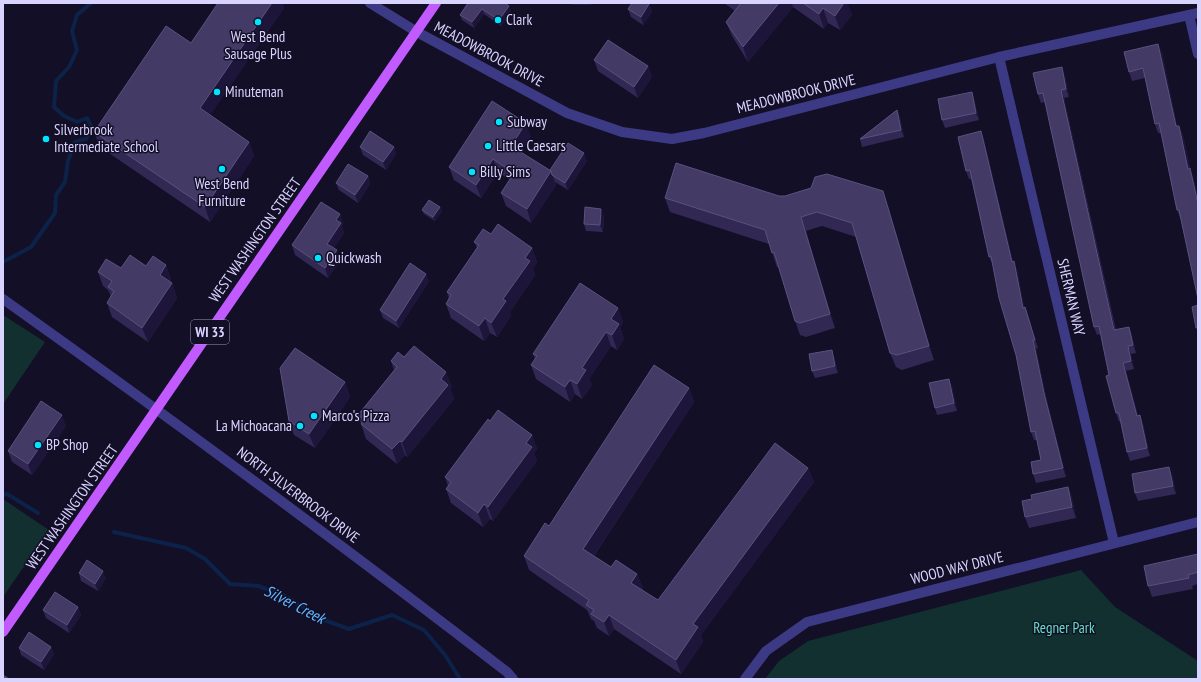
<svg xmlns="http://www.w3.org/2000/svg" width="1201" height="682" viewBox="0 0 1201 682" font-family="'PT Sans Narrow',sans-serif">
<style>
.green{fill:#12302f}
.lines{fill:none;stroke-linecap:round;stroke-linejoin:round}
.stream{stroke:#0c2248;stroke-width:4}
.minor{stroke:#3d3a85;stroke-width:10}
.primary{stroke:#c25bff;stroke-width:10}
.wall{fill:#312854}
.shaded-wall{fill:#1d163a}
.building{fill:#433a66;stroke:#5a527e}
.poi-dot{fill:#00e5ff;stroke:#130f26;stroke-width:1.5}
.labels{text-anchor:middle;stroke-width:3;stroke-linejoin:round;paint-order:stroke}
.shield{fill:#130f26;stroke:#9e99be;stroke-width:1}
.shield-label{font-size:14px;font-weight:bold;fill:#d9d4ff}
.poi-label{font-size:15px;fill:#d9d4ff;stroke:#130f26;text-anchor:start}
.street-label{font-size:15px;fill:#d9d4ff;stroke:#130f26}
.park-label{font-size:15px;fill:#5fe0c0;stroke:#130f26}
.water-label{font-size:16px;font-style:italic;fill:#62b6ff;stroke:#130f26}
</style>
<rect width="100%" height="100%" fill="#130f26"/>
<g class="green">
<polygon points="3,315 45,342 3,404"/>
<polygon points="3,499 49,530 3,597"/>
<polygon points="1081,570 1115,607 1198,661 1198,679 765,679 779,661 808,641"/>
</g>
<g class="lines">
<g class="stream">
<polyline points="573,3 590,3"/>
<polyline points="3,262 31,247 55,213 56,195 65,182 68,161 75,142 86,139 92,128 87,118 77,122 64,116 54,107 56,81 69,67 77,50 72,31 77,15 91,3"/>
<polyline points="3,495 7,494 38,513"/>
<polyline points="114,532 186,548 205,559 230,584 258,586 283,595 324,620 349,629 392,615 424,630 445,655 460,679"/>
</g>
<g class="minor">
<polyline points="370,3 417,32 567,113 622,132 672,139 704,133 999,57 1198,13"/>
<polyline points="1189,15 1198,54"/>
<polyline points="999,57 1114,543"/>
<path d="M3 299C173 420 341 544 507 672L513 679"/>
<polyline points="745,679 766,651 807,622 1198,522"/>
</g>
<polyline class="primary" points="3,632 436,3"/>
</g>
<g class="wall">
<polygon points="468,3 511,11 501,26 484,14 474,28 462,20 460,15"/>
<polygon points="724,3 847,3 852,15 840,30 828,23 824,29 793,7 748,62 732,36 726,22 735,11"/>
<polygon points="649,4 652,12 643,25 631,17 628,9"/>
<polygon points="284,8 210,115 249,142 254,156 210,222 100,147 94,132 191,43"/>
<polygon points="1158,44 1162,53 1177,126 1179,126 1183,135 1190,168 1193,178 1198,198 1198,299 1181,220 1177,210 1161,133 1158,133 1155,124 1145,78 1132,81 1129,72"/>
<polygon points="594,60 648,66 652,77 638,98 598,71"/>
<polygon points="1065,76 1069,97 1064,98 1116,330 1132,335 1136,353 1131,354 1134,369 1126,371 1138,416 1143,424 1150,456 1130,461 1127,452 1120,421 1119,422 1116,413 1109,375 1101,334 1097,335 1094,327 1045,102 1041,103 1038,94"/>
<polygon points="972,92 974,99 979,120 945,128 942,120"/>
<polygon points="897,110 900,117 904,137 862,147 860,139"/>
<polygon points="981,131 984,140 1013,262 1017,270 1024,307 1025,307 1028,316 1038,348 1036,349 1047,401 1066,477 1036,483 1033,474 1041,460 1037,440 1034,440 1031,432 1016,355 993,265 989,257 971,179 969,179 966,171"/>
<polygon points="531,136 521,152 550,170 587,161 568,190 555,182 556,185 531,223 506,206 501,193 510,180 498,172 481,198 454,180 449,167"/>
<polygon points="360,147 394,147 396,154 386,170 363,155"/>
<polygon points="368,176 370,184 358,203 339,190 336,183"/>
<polygon points="779,196 888,206 934,360 902,370 896,367 890,353 856,237 822,226 806,231 835,328 806,337 800,335 795,321 779,267 777,267 769,244 670,212 665,198"/>
<polygon points="440,207 442,211 435,221 424,214 422,210"/>
<polygon points="340,214 343,224 342,226 344,233 334,248 341,260 328,278 295,255 292,245"/>
<polygon points="604,216 603,232 586,231 584,224"/>
<polygon points="491,234 532,248 537,262 533,269 535,275 510,312 511,316 497,337 490,333 484,341 451,318 446,304 449,299 447,292 477,248 474,242"/>
<polygon points="166,265 171,280 170,282 172,283 177,298 148,342 112,317 107,303 111,296 108,290 103,286 98,272 146,266"/>
<polygon points="429,281 399,328 383,318 380,310"/>
<polygon points="618,308 623,322 620,327 624,339 617,350 611,346 589,379 592,385 582,399 575,394 570,402 536,379 531,365 535,359 533,354"/>
<polygon points="404,357 452,386 450,388 454,399 407,457 405,455 397,464 366,439 358,415 394,370 391,361"/>
<polygon points="834,357 838,373 815,378 812,371"/>
<polygon points="345,382 350,397 315,448 294,435 289,421"/>
<polygon points="952,386 957,411 937,415 935,408"/>
<polygon points="689,388 694,402 594,556 611,567 637,574 643,588 642,590 658,600 808,468 814,482 701,635 703,642 681,674 614,629 609,636 597,628 594,621 591,619 587,610 529,570 524,556 549,526"/>
<polygon points="490,421 532,435 537,449 534,453 537,461 493,521 490,519 483,527 451,503 446,489 448,486 445,477"/>
<polygon points="66,426 32,475 12,462 8,451"/>
<polygon points="1172,474 1176,494 1138,501 1135,493"/>
<polygon points="1068,487 1072,498 1076,518 1029,528 1025,517"/>
<polygon points="1198,554 1198,584 1192,586 1193,589 1152,597 1148,586"/>
<polygon points="79,573 106,578 98,591 81,581"/>
<polygon points="78,607 81,615 69,633 46,618 43,610"/>
<polygon points="51,647 54,654 44,670 21,655 19,648"/>
</g>
<g class="shaded-wall">
<polygon points="272,3 283,3 284,8 205,123 200,108"/>
<polygon points="779,3 792,3 793,7 748,62 743,47"/>
<polygon points="844,3 847,3 852,15 840,30 835,16"/>
<polygon points="649,4 652,12 643,25 641,17"/>
<polygon points="509,6 511,11 501,26 499,20"/>
<polygon points="823,8 828,23 824,29 819,14"/>
<polygon points="482,9 484,14 474,28 472,22"/>
<polygon points="1158,44 1162,53 1179,136 1176,126"/>
<polygon points="648,66 652,77 638,98 634,87"/>
<polygon points="1062,67 1065,76 1069,97 1066,89"/>
<polygon points="1061,90 1064,98 1117,339 1114,330"/>
<polygon points="972,92 974,99 979,120 976,113"/>
<polygon points="897,110 900,117 904,137 901,130"/>
<polygon points="526,123 531,136 516,159 511,146"/>
<polygon points="1179,126 1183,135 1192,178 1188,169"/>
<polygon points="981,131 984,140 1015,270 1012,262"/>
<polygon points="249,142 254,156 210,222 205,207"/>
<polygon points="394,147 396,154 386,170 383,162"/>
<polygon points="584,153 587,161 568,190 565,183"/>
<polygon points="493,159 498,172 481,198 476,185"/>
<polygon points="1190,168 1193,178 1198,198 1198,204"/>
<polygon points="551,171 556,185 531,223 527,209"/>
<polygon points="368,176 370,184 358,203 355,195"/>
<polygon points="883,191 888,206 934,360 929,346"/>
<polygon points="440,207 442,211 435,221 433,217"/>
<polygon points="601,209 604,216 603,232 600,225"/>
<polygon points="340,214 343,224 342,226 344,233 331,253 327,244 336,220"/>
<polygon points="801,217 806,231 835,328 830,314"/>
<polygon points="532,248 537,262 533,269 535,275 510,312 511,316 497,337 491,323 525,258"/>
<polygon points="337,250 341,260 328,278 325,268"/>
<polygon points="1014,261 1017,270 1026,316 1023,308"/>
<polygon points="166,265 171,280 165,290 160,275"/>
<polygon points="426,274 429,281 399,328 396,321"/>
<polygon points="172,283 177,298 148,342 142,328"/>
<polygon points="1025,307 1028,316 1038,348 1035,340"/>
<polygon points="618,308 623,322 620,327 624,339 617,350 612,335 611,319"/>
<polygon points="485,318 490,333 484,341 479,326"/>
<polygon points="1129,327 1132,335 1136,353 1133,345"/>
<polygon points="606,332 611,346 589,379 592,385 582,399 577,384 582,368"/>
<polygon points="1033,340 1036,349 1047,401 1066,477 1063,468 1044,393"/>
<polygon points="1128,346 1131,354 1134,369 1131,361"/>
<polygon points="832,350 834,357 838,373 835,366"/>
<polygon points="1123,363 1126,371 1140,424 1137,416"/>
<polygon points="446,372 452,386 450,388 454,399 407,457 402,442 441,379"/>
<polygon points="949,379 952,386 957,411 954,403"/>
<polygon points="570,380 575,394 570,402 565,387"/>
<polygon points="345,382 350,397 315,448 309,434"/>
<polygon points="689,388 694,402 589,563 583,549"/>
<polygon points="62,415 66,426 32,475 28,464"/>
<polygon points="1140,415 1143,424 1150,456 1147,448"/>
<polygon points="532,435 537,449 534,453 537,461 493,521 488,507 526,443"/>
<polygon points="400,441 405,455 397,464 392,449"/>
<polygon points="1169,467 1172,474 1176,494 1173,486"/>
<polygon points="808,468 814,482 701,635 703,642 681,674 676,660 693,624"/>
<polygon points="1068,487 1072,498 1076,518 1072,507"/>
<polygon points="484,504 490,519 483,527 478,513"/>
<polygon points="103,571 106,578 98,591 95,584"/>
<polygon points="637,574 643,588 637,597 631,583"/>
<polygon points="78,607 81,615 69,633 67,625"/>
<polygon points="609,615 614,629 609,636 604,622"/>
<polygon points="51,647 54,654 44,670 41,662"/>
</g>
<g class="building">
<polygon points="218,3 272,3 200,108 249,142 205,207 94,132 166,26 191,43"/>
<polygon points="468,3 505,3 509,6 499,20 482,9 472,22 460,15"/>
<polygon points="632,3 647,3 649,4 641,17 628,9"/>
<polygon points="740,3 779,3 743,47 726,22 741,3"/>
<polygon points="803,3 844,3 835,16 823,8 819,14"/>
<polygon points="608,40 648,66 634,87 594,60"/>
<polygon points="1158,44 1176,126 1179,126 1188,169 1190,168 1198,204 1198,299 1179,210 1177,210 1159,123 1155,124 1143,68 1129,72 1124,52"/>
<polygon points="1062,67 1066,89 1061,90 1114,330 1129,327 1133,345 1128,346 1131,361 1123,363 1137,416 1140,415 1147,448 1127,452 1119,413 1116,413 1106,376 1109,375 1099,326 1094,327 1043,93 1038,94 1033,73"/>
<polygon points="972,92 976,113 942,120 938,99"/>
<polygon points="492,101 526,123 511,146 551,171 527,209 501,193 514,173 493,159 476,185 449,167"/>
<polygon points="897,110 901,130 860,139"/>
<polygon points="370,131 394,147 383,162 360,147"/>
<polygon points="981,131 1012,262 1014,261 1023,308 1025,307 1035,340 1033,340 1044,393 1063,468 1033,474 1031,462 1041,460 1035,431 1031,432 1016,355 999,298 991,256 989,257 970,170 966,171 958,137"/>
<polygon points="568,143 584,153 565,183 552,175 551,171 550,170"/>
<polygon points="676,163 779,196 785,196 811,188 815,177 827,174 883,191 929,346 897,355 890,353 852,223 817,212 801,217 830,314 800,323 795,321 774,252 772,253 765,230 665,198"/>
<polygon points="348,164 368,176 355,195 336,183"/>
<polygon points="429,200 440,207 433,217 422,210"/>
<polygon points="321,202 340,214 336,220 341,223 327,244 337,250 325,268 292,245"/>
<polygon points="585,207 601,209 600,225 584,224"/>
<polygon points="498,224 532,248 525,258 530,261 503,299 506,301 491,323 485,318 479,326 446,304 451,295 447,292 479,245 474,242 483,229 491,234"/>
<polygon points="130,255 146,266 153,256 166,265 160,275 172,283 142,328 107,303 114,291 108,287 112,281 98,272 106,259 121,268"/>
<polygon points="410,263 426,274 396,321 380,310"/>
<polygon points="580,283 618,308 611,319 619,324 612,335 606,332 582,368 586,370 577,384 570,380 565,387 531,365 537,356 533,354"/>
<polygon points="1198,305 1198,328 1196,328 1192,307"/>
<polygon points="414,346 446,372 441,379 448,385 402,442 400,441 392,449 361,424 364,420 358,415 397,367 391,361 398,352 404,357"/>
<polygon points="295,348 345,382 309,434 289,421 280,368"/>
<polygon points="832,350 835,366 812,371 809,354"/>
<polygon points="654,365 689,388 583,549 611,567 616,560 637,574 631,583 658,600 775,443 808,468 693,624 698,627 676,660 609,615 604,622 591,614 594,610 586,605 589,600 524,556 545,523 549,526"/>
<polygon points="949,379 954,403 935,408 929,383"/>
<polygon points="41,401 62,415 28,464 8,451"/>
<polygon points="498,410 532,435 526,443 532,447 488,507 484,504 478,513 446,489 451,482 445,477 488,419 490,421"/>
<polygon points="1169,467 1173,486 1135,493 1132,474"/>
<polygon points="1068,487 1072,507 1025,517 1022,501 1032,499 1031,495"/>
<polygon points="1198,554 1198,572 1188,575 1189,578 1148,586 1144,566"/>
<polygon points="87,560 103,571 95,584 79,573"/>
<polygon points="55,592 78,607 67,625 43,610"/>
<polygon points="29,632 51,647 41,662 19,648"/>
<polygon points="3,675 9,679 3,679"/>
</g>
<g class="poi-dot">
<circle cx="498" cy="20" r="4"/>
<circle cx="258" cy="22" r="4"/>
<circle cx="217" cy="92" r="4"/>
<circle cx="499" cy="122" r="4"/>
<circle cx="46" cy="139" r="4"/>
<circle cx="488" cy="146" r="4"/>
<circle cx="222" cy="169" r="4"/>
<circle cx="472" cy="172" r="4"/>
<circle cx="318" cy="258" r="4"/>
<circle cx="314" cy="416" r="4"/>
<circle cx="300" cy="426" r="4"/>
<circle cx="38" cy="445" r="4"/>
</g>
<g class="labels">
<rect class="shield" x="191" y="320" width="38" height="24" rx="3"/>
<g class="shield-label">
<text x="210" y="337">WI 33</text>
</g>
<g class="poi-label">
<text x="506" y="25">Clark</text>
<text x="258" y="42" text-anchor="middle">West Bend<tspan x="258" dy="17">Sausage Plus</tspan></text>
<text x="225" y="97">Minuteman</text>
<text x="507" y="127">Subway</text>
<text x="54" y="135">Silverbrook<tspan x="54" dy="17">Intermediate School</tspan></text>
<text x="496" y="151">Little Caesars</text>
<text x="480" y="177">Billy Sims</text>
<text x="222" y="189" text-anchor="middle">West Bend<tspan x="222" dy="17">Furniture</tspan></text>
<text x="326" y="263">Quickwash</text>
<text x="322" y="421">Marco's Pizza</text>
<text x="292" y="431" text-anchor="end">La Michoacana</text>
<text x="46" y="450">BP Shop</text>
</g>
<g class="street-label">
<text transform="translate(489 54) rotate(28)" y="5">MEADOWBROOK DRIVE</text>
<text transform="translate(796 94) rotate(-14)" y="5">MEADOWBROOK DRIVE</text>
<text transform="translate(255 240) rotate(-55)" y="5">WEST WASHINGTON STREET</text>
<text transform="translate(1071 297) rotate(77)" y="5">SHERMAN WAY</text>
<text transform="translate(298 495) rotate(37)" y="5">NORTH SILVERBROOK DRIVE</text>
<text transform="translate(72 507) rotate(-55)" y="5">WEST WASHINGTON STREET</text>
<text transform="translate(957 568) rotate(-14)" y="5">WOOD WAY DRIVE</text>
</g>
<g class="park-label">
<text x="1064" y="633">Regner Park</text>
</g>
<g class="water-label">
<text transform="translate(295 604) rotate(27)" y="6">Silver Creek</text>
</g>
</g>
<rect width="1201" height="682" fill="none" stroke="#d9d4ff" stroke-width="8"/>
</svg>
